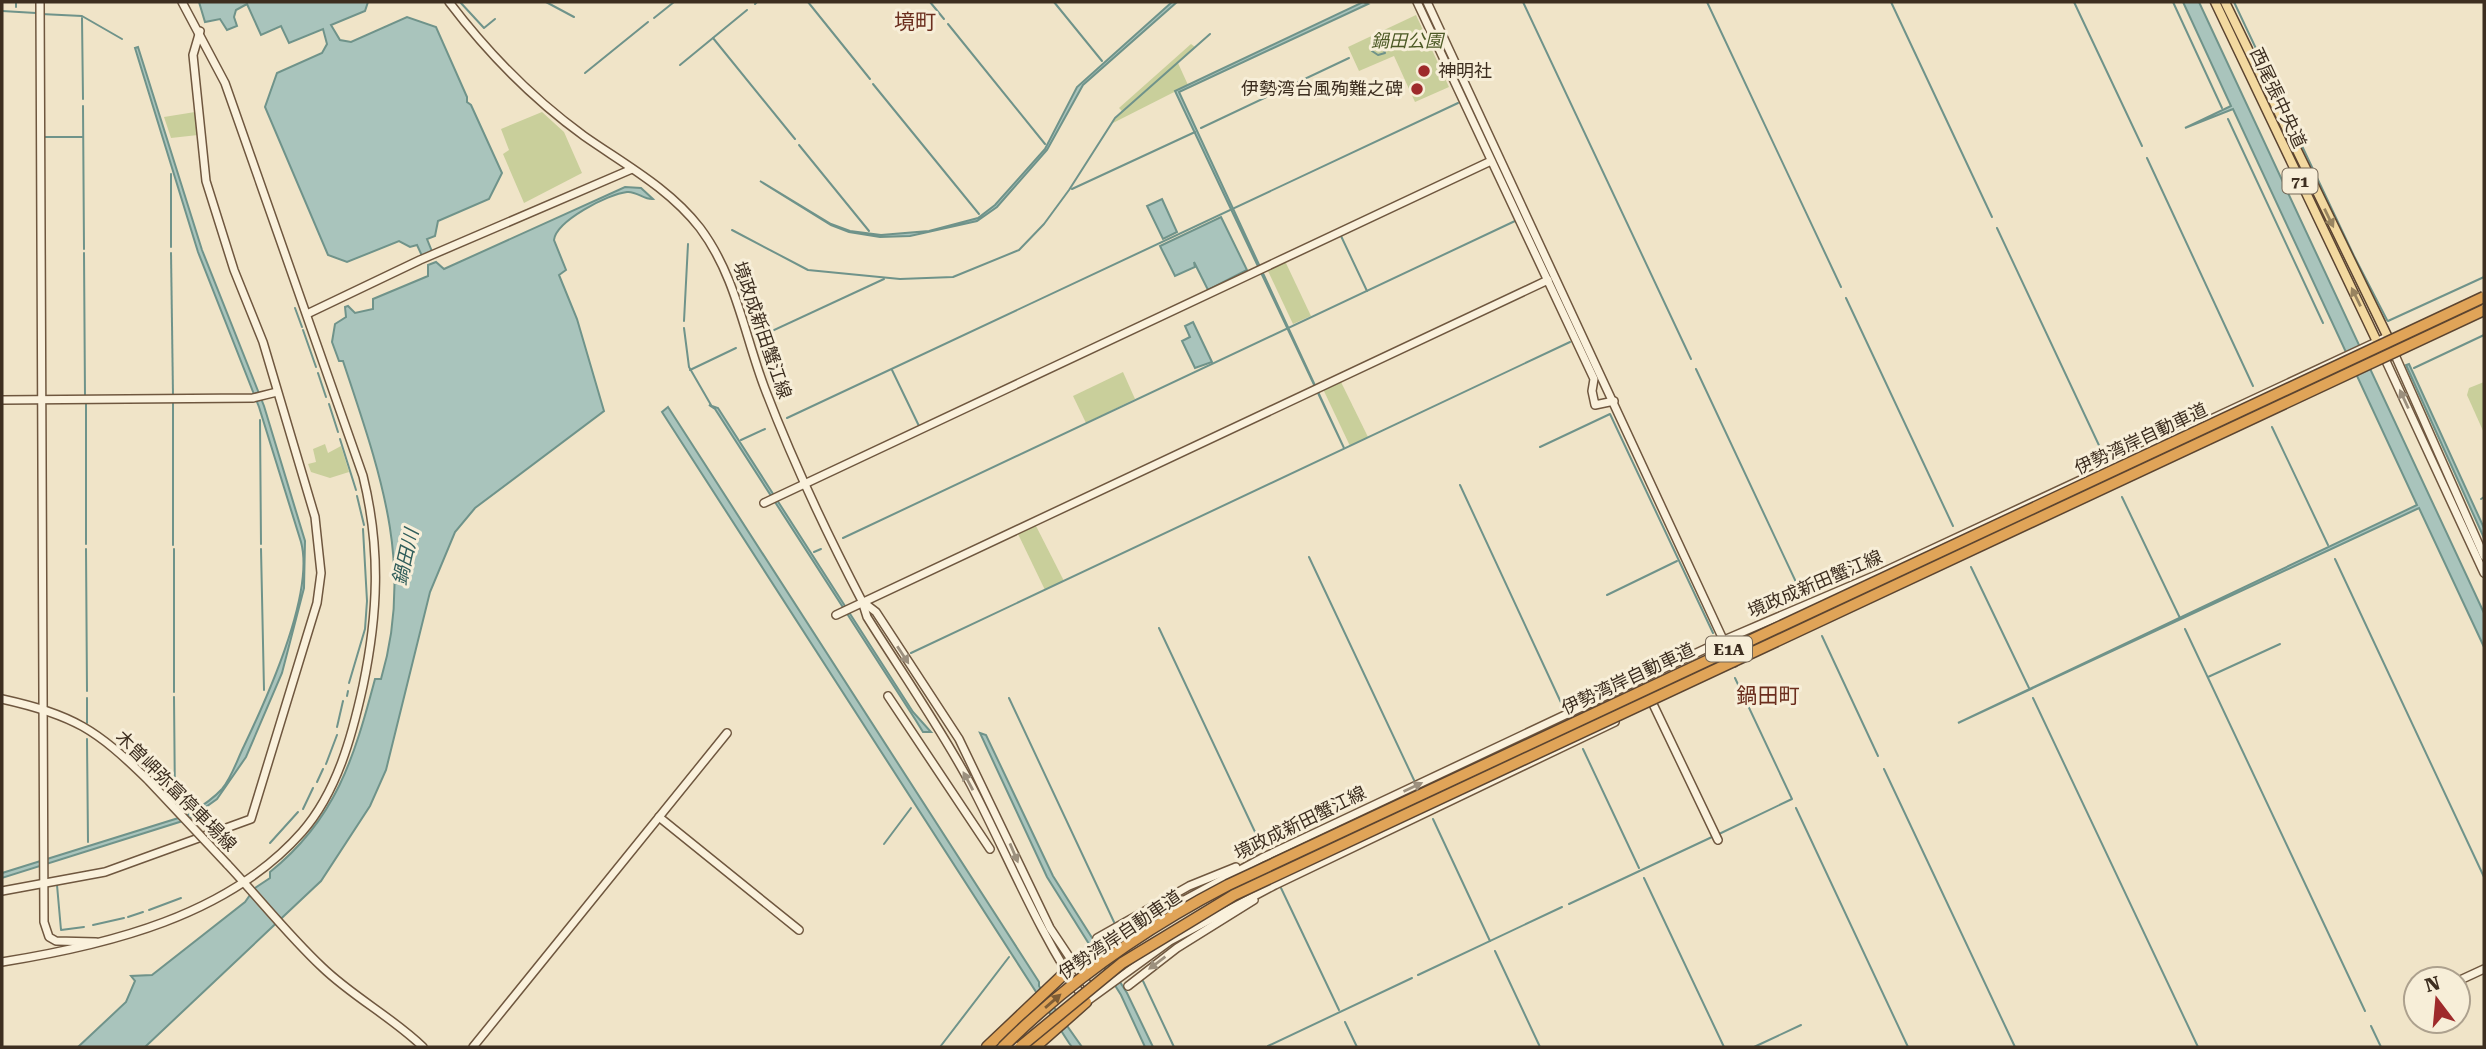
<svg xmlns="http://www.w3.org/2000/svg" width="2486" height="1049" viewBox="0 0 2486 1049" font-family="'Roboto Serif','Noto Sans JP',serif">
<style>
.green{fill:#c9cf9b}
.water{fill:#a9c4bc;stroke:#6f938a;stroke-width:2}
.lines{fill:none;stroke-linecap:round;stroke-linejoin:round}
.stream{stroke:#6f938a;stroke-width:2}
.secondary-casing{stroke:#6f573f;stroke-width:10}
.primary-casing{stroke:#5b4430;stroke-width:11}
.highway-casing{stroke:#5b4430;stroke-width:13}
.secondary{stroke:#faf1dc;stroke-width:7}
.primary{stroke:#f3d9a0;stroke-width:8}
.highway{stroke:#e0a458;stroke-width:10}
.secondary-bridge-casing{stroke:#6f573f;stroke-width:10;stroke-linecap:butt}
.highway-bridge-casing{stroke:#5b4430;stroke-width:13;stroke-linecap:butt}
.secondary-bridge{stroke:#faf1dc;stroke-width:7}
.highway-bridge{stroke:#e0a458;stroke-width:10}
.oneway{fill:#988460}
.oneway2{fill:#9c907e}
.oneway3{fill:#7e5d36}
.poi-dot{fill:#9e2a2b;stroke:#f7eed8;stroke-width:2.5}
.labels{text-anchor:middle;stroke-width:6;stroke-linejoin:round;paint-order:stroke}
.shield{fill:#f7eed8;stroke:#756857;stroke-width:2}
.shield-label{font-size:16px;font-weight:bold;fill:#3d2e20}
.park-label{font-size:18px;font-style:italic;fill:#4d5a26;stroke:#f7eed8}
.poi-label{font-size:18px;fill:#3d2e20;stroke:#f7eed8;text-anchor:start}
.street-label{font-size:18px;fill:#3d2e20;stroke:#f7eed8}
.water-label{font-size:19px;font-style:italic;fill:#2f5d5a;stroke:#f7eed8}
.quarter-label{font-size:21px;fill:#6b2e1e;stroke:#f7eed8}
</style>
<rect width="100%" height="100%" fill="#f0e4c8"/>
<g class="green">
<polygon points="1416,15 1449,87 1415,102 1394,56 1359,71 1348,47"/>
<polygon points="1191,44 1195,47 1178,63 1188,85 1111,124 1122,111 1119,108"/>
<polygon points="195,112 198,135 171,138 164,117"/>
<polygon points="542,112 564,132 582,173 524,203 503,154 509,150 501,129"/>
<polygon points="1285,261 1311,316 1293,324 1267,269"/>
<polygon points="1123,372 1135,399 1086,423 1073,396"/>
<polygon points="1340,380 1368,437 1350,446 1323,389"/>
<polygon points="2484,382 2484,433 2467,395 2469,388"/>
<polygon points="325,444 328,453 341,446 349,472 330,478 311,472 308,464 316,462 313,449"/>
<polygon points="1035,524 1064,581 1045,590 1018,534"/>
</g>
<g class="water">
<polygon points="199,2 368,2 365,11 331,25 340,40 351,42 407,17 436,27 467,97 467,102 471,105 502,173 489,199 438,221 435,236 427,239 433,254 423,258 417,245 410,247 399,241 347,262 328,255 265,107 277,73 322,53 327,44 323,29 289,43 281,26 261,35 247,4 236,10 234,17 237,26 227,30 220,19 205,22"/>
<polygon points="1172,2 1177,2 1083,85 1047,150 997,207 977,221 910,236 880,237 849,232 831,225 760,181 831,224 850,231 881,235 929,231 978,218 995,205 1045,149 1077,87"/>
<polygon points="1363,2 1368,4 1179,92 1344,448 1175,91"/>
<polygon points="2183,2 2199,2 2484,613 2484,647 2419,508 1958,723 2417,505 2233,109 2185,128 2231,106"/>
<path d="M138 47 202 250 264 406 305 541 304 588 282 673 246 757 217 799 189 819 2 878V873L188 815C201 807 212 800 222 789 232 777 237 760 244 746 267 698 315 594 301 542L259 407 198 252 143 74 135 48Z"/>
<path d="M625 187 641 188 653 199C644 200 637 191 627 192 608 194 556 221 554 240L566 270 559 275 577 319 604 411 475 508 455 532 430 592 386 770 370 806 321 881 145 1047H78L126 1002 135 981 131 976 152 975 245 902 255 888 270 878V872C336 819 354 758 375 679H381C415 564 379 470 343 361H339L332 342 335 324 346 317 345 307 348 306 355 313 373 309V299L428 276V265L436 262 444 269Z"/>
<polygon points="1162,199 1177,232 1163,239 1147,206"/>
<polygon points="1221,217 1247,270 1208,290 1194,262 1195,267 1175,276 1160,246"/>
<polygon points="1193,322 1212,362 1195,368 1182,341 1190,337 1185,326"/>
<polygon points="2409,364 2484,528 2484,538 2406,365"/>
<polygon points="709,405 718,408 913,712 931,732 923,732 915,719 715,409"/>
<polygon points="668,407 1039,982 1039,986 1082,1047 1072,1047 1069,1043 662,412"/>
<polygon points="980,733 986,735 1053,876 1127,993 1153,1047 1145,1047 1121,995 1047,877"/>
</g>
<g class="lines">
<g class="stream">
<polyline points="460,2 484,28 495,19"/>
<polyline points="546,2 574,17"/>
<polyline points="808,2 870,79"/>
<polyline points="930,2 944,19"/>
<polyline points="1054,2 1102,61"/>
<polyline points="1523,2 1691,359"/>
<polyline points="1707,2 1841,287"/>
<polyline points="1891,2 1992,217"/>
<polyline points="2074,2 2142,146"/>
<polyline points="2173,2 2222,108"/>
<polyline points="2234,2 2354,256 2387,320"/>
<polyline points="755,4 757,2"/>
<polyline points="16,7 16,2"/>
<polyline points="2,11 36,13"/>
<polyline points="41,14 82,16 122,39"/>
<polyline points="82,18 83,99"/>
<polyline points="654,18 674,2"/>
<polyline points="948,24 1045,144"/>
<polyline points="713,38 795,139"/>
<polyline points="1372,51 1378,55 1385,53 1381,44"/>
<polyline points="680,65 747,10"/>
<polyline points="585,73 648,22"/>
<polyline points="873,84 979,214"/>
<polyline points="83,106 84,249"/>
<polyline points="2228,119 2323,323"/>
<polyline points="1201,128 1349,58"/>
<polyline points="44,137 83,137"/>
<polyline points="799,145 869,231"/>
<polyline points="2147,158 2253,386"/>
<polyline points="171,174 171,247"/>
<polyline points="1072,189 1195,132"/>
<polyline points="1997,228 2104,456"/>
<polyline points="732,230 808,270 900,279 953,277 1019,250 1044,224 1069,190 1115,118 1210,34"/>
<polyline points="1341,236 1367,291"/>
<polyline points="84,253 85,396"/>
<polyline points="171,253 173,395"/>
<polyline points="1846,298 1953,526"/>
<polyline points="295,308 302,327"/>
<polyline points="684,321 688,244"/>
<polyline points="2388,321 2484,277"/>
<polyline points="684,328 689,367 711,405"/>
<polyline points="303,330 316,367"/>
<polyline points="757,338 884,279"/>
<polyline points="2414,368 2484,335"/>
<polyline points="1696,369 1803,597"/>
<polyline points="690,370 736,348"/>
<polyline points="892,370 919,426"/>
<polyline points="318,373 326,397"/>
<polyline points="86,403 86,544"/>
<polyline points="173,403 173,545"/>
<polyline points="329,404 338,432"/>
<polyline points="787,418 1458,103"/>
<polyline points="260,420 261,544"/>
<polyline points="2272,427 2328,545"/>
<polyline points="340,439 356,490"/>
<polyline points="741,440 765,429"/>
<polyline points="1540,447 1610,414 1713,633"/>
<polyline points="1460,485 1564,709"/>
<polyline points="357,496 364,525"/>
<polyline points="2122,497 2180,618"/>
<polyline points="2481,499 2484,497"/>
<polyline points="843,538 1515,221"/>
<polyline points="86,549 87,691"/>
<polyline points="174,549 174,692"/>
<polyline points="261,549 264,690"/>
<polyline points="814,552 821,549"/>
<polyline points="1309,557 1414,780"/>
<polyline points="2335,559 2484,877"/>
<polyline points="1971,567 2029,688"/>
<polyline points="1607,595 1677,561"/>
<polyline points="1159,628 1264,851"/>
<polyline points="2185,629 2365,1011"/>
<polyline points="1822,636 1878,756"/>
<polyline points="911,653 1570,342"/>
<polyline points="2208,677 2280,644"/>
<polyline points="349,683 365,629 367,601 363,529"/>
<polyline points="347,696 348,691"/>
<polyline points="174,697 175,803 184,812"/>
<polyline points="87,698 87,723"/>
<polyline points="1009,698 1114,922"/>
<polyline points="2033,698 2198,1047"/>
<polyline points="337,727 343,701"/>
<polyline points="87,739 88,842"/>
<polyline points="1583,749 1639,868"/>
<polyline points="326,764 337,735"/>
<polyline points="1884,769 2015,1047"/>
<polyline points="317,782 323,769"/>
<polyline points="1796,808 1908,1047"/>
<polyline points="303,809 313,788"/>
<polyline points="1433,819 1490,941"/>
<polyline points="1719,834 1792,799 1735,678"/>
<polyline points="270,843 298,812"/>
<polyline points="884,844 911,808"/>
<polyline points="1644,878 1724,1047"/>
<polyline points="57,885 61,930 84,927"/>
<polyline points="1281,888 1339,1010"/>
<polyline points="1569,904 1712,837"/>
<polyline points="149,910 181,898"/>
<polyline points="128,917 143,912"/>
<polyline points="93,925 124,918"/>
<polyline points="1495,951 1540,1047"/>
<polyline points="1418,975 1562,907"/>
<polyline points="1143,981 1174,1047"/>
<polyline points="1345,1022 1357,1047"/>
<polyline points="2371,1026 2381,1047"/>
<polyline points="1268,1046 1412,978"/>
<polyline points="940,1047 1009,957"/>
<polyline points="1754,1047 1801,1025"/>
</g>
<g class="secondary-casing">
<g id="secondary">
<polyline points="40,2 44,922 49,937 56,941 96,942"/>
<path d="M449 2C487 52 533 99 584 136 624 164 669 188 700 228 736 276 744 334 765 389 793 462 826 532 862 601L867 617C902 673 940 727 971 785 1009 858 1039 934 1086 1002L1170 941 1275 885 1615 722"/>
<polyline points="1417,2 1594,379 1592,391 1595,405 1614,401"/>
<polyline points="1427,2 1734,663"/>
<polyline points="307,314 420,260 632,169"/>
<polyline points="2389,357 2395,355 2484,556"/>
<polyline points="2385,359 2484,573"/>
<polyline points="2,400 253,398 277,392"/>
<polyline points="764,503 1491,161"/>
<polyline points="863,602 876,612 959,739 1050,928 1092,991"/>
<polyline points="836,615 1548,280"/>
<polyline points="888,696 990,849"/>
<path d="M2 699C74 715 96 729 149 781"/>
<polyline points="1652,702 1718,840"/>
<polyline points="659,817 799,930"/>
<path d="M227 864C259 898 288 935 322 967 353 997 392 1017 423 1047"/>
<polyline points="2,891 105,872 251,819 317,603 321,573 315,517 263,342 234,270 206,181 193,55 200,31"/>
<polyline points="1097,938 1189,886 1236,867"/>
<path d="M2 962C108 945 228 916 302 832 337 792 352 736 363 686 378 614 381 549 363 476L225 83 182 2"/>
<polyline points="1066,972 1125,932 1262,858 1724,640 1883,572 2387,337"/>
<polyline points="2458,981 2484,969"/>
<polyline points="1128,986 1177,948 1254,900"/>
<polyline points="473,1047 727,733"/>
</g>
</g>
<g class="primary-casing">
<g id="primary">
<polyline points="2215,2 2381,350"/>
<polyline points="2225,2 2396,354"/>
</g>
</g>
<g class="highway-casing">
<g id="highway">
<polyline points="987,1047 1066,972"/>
<polyline points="1035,1047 1086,1002"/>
</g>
</g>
<use href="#secondary" class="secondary"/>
<use href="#primary" class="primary"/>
<use href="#highway" class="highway"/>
<g class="secondary-bridge-casing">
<polyline id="secondary-bridge" points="149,781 227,864"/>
</g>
<g class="highway-bridge-casing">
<g id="highway-bridge">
<path d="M1003 1047C1069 981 1145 928 1228 885L2484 297"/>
<polyline points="1020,1047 1122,963 1234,895 2484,310"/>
</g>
</g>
<use href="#secondary-bridge" class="secondary-bridge"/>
<use href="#highway-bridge" class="highway-bridge"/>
</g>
<defs><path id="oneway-solid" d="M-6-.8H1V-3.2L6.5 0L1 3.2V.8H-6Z" transform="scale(1.75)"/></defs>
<g class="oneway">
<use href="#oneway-solid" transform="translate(2329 218) rotate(64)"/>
<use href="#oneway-solid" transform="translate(2356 297) rotate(-116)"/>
</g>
<g class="oneway2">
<use href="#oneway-solid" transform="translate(2404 399) rotate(-115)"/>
<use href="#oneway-solid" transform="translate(903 655) rotate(57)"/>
<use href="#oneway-solid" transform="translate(968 781) rotate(-118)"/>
<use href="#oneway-solid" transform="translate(1413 787) rotate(-25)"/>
<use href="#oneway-solid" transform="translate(1014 853) rotate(67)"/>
<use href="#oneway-solid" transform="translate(1157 963) rotate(143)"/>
</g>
<use class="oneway3" href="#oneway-solid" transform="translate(1053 1001) rotate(-41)"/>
<g class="poi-dot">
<circle cx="1424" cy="71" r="7"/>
<circle cx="1417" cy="89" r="7"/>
</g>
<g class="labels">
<g class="shield">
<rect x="2282.5" y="168.5" width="35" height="25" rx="5"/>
<rect x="1706" y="636.5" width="46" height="25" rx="5"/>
</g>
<g class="shield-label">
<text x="2300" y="187">71</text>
<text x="1729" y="655">E1A</text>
</g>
<g class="park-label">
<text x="1407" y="47">鍋田公園</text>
</g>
<g class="poi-label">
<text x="1438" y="77">神明社</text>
<text x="1403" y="95" text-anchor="end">伊勢湾台風殉難之碑</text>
</g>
<g class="street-label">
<text transform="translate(2278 98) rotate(65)" y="6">西尾張中央道</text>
<text transform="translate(762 330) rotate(71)" y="6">境政成新田蟹江線</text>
<text transform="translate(2141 439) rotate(-25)" y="6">伊勢湾岸自動車道</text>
<text transform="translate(1815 584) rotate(-23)" y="6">境政成新田蟹江線</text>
<text transform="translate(1628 679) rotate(-25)" y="6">伊勢湾岸自動車道</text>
<text transform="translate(176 791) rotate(45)" y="6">木曽岬弥富停車場線</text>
<text transform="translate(1300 823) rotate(-26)" y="6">境政成新田蟹江線</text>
<text transform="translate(1120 935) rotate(-34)" y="6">伊勢湾岸自動車道</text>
</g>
<g class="water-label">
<text transform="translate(405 557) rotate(-77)" y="7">鍋田川</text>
</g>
<g class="quarter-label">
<text x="915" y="29">境町</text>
<text x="1768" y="703">鍋田町</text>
</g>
</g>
<rect width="2486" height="1049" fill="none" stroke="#3d2e20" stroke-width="7"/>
<g transform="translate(2437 1000) rotate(344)"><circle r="33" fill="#f7eed8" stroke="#ada18e" stroke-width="2"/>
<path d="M0-5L12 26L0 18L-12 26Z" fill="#9e2a2b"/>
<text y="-10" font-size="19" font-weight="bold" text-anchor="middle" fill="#3d2e20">N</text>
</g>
</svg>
